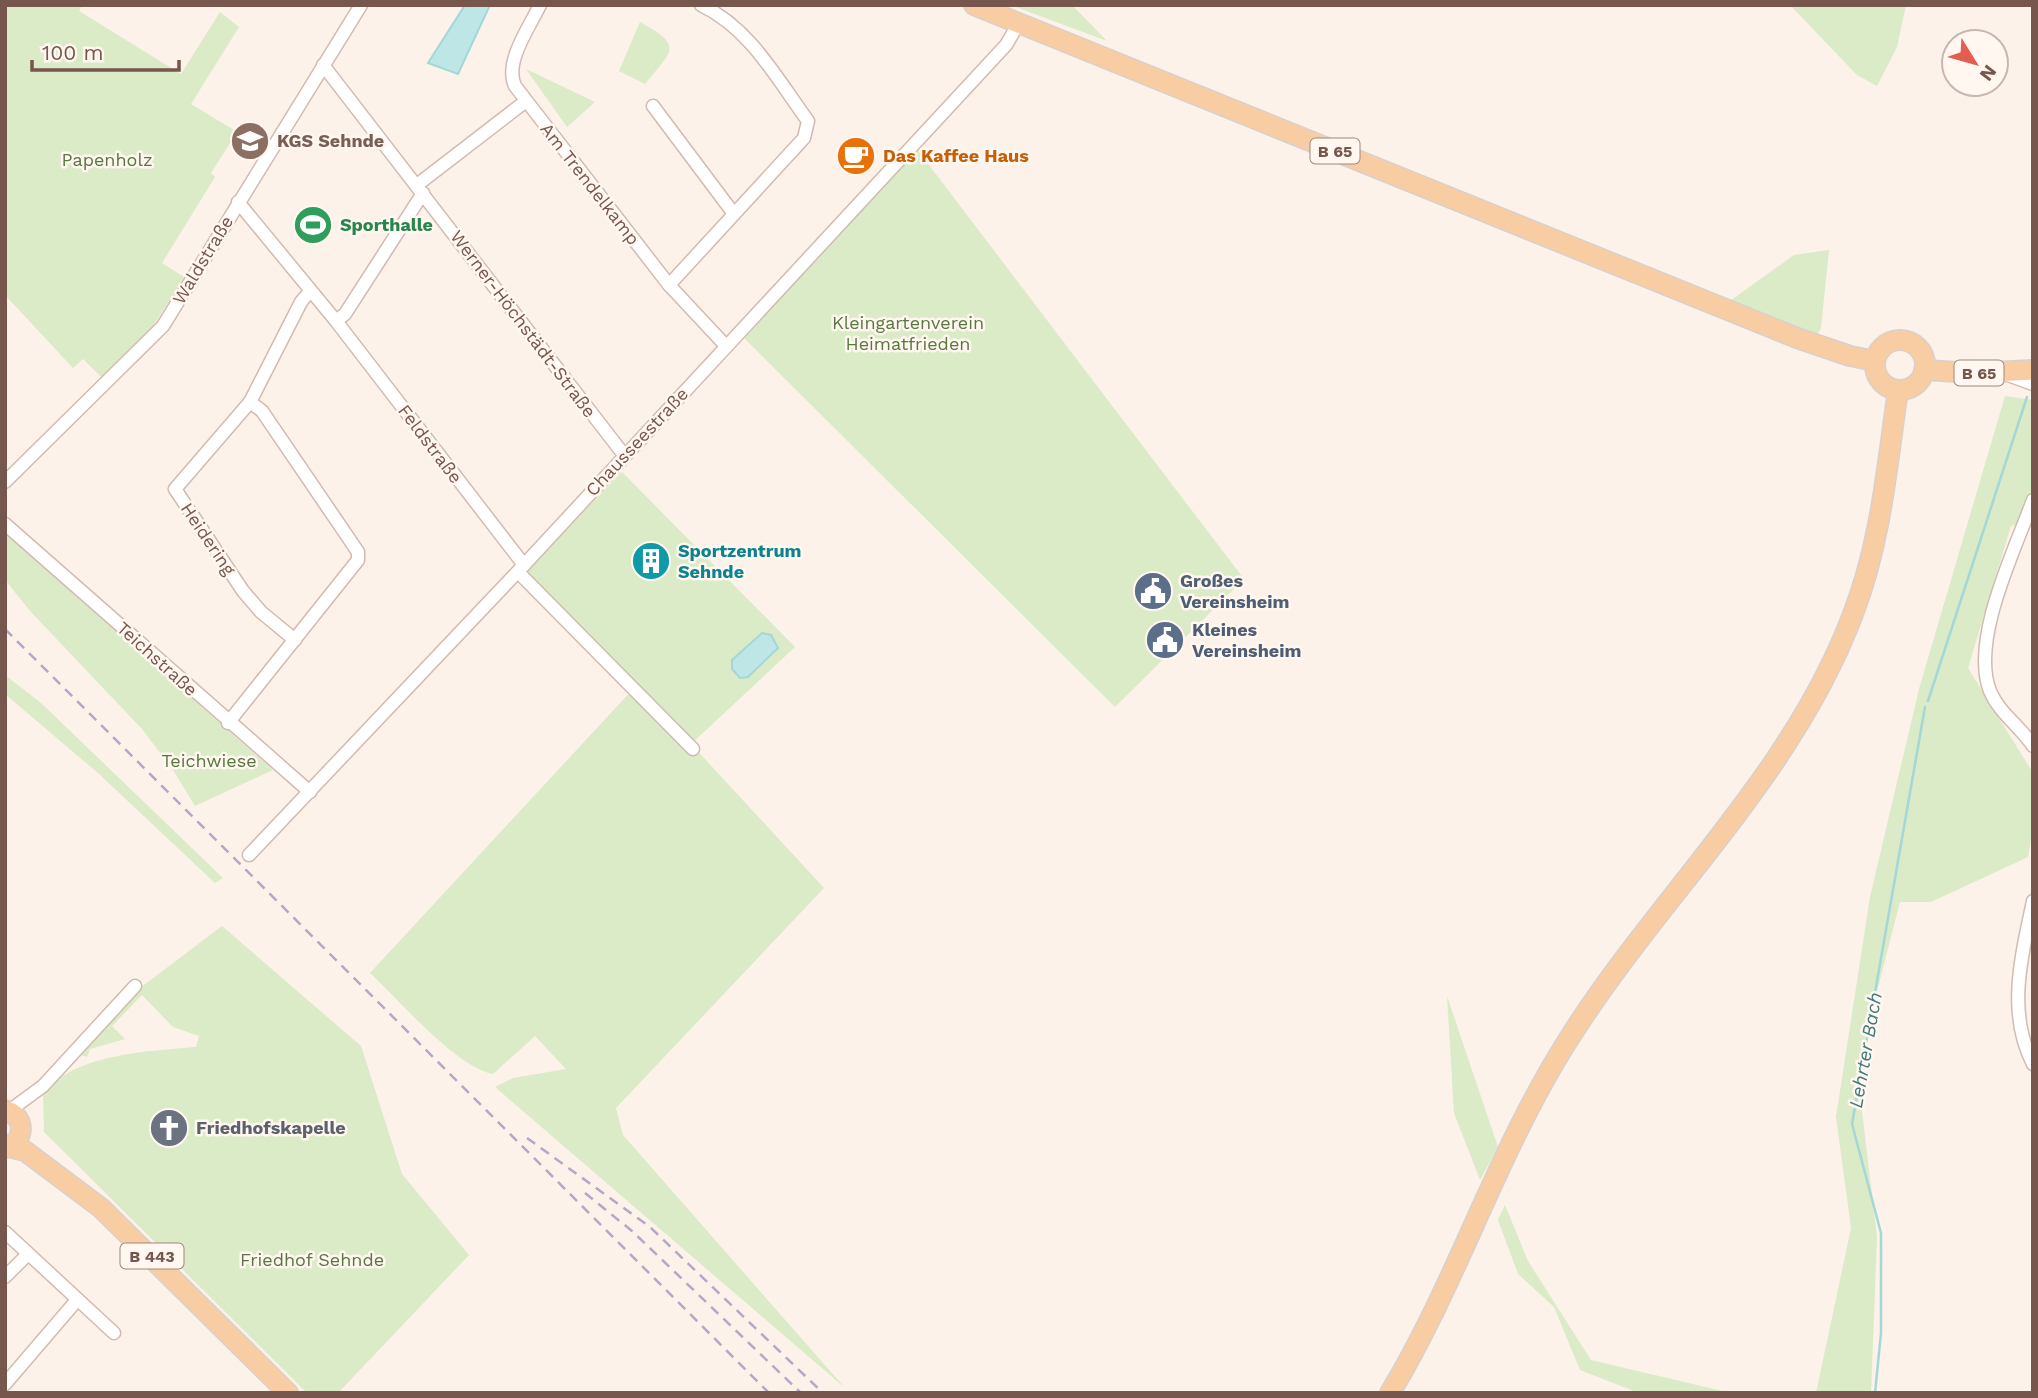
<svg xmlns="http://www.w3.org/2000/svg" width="2038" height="1398" viewBox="0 0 2038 1398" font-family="'Work Sans',sans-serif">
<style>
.green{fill:#dbeac7}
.water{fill:#bee6e6;stroke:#a4d7d8;stroke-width:2}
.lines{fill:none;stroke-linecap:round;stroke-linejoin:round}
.stream{stroke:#a4d7d8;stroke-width:2.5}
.minor-casing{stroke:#d1bbb1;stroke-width:15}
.primary-casing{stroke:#d9d0cd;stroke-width:22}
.minor{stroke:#fff;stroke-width:12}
.primary{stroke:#f9cda4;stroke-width:19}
.rail{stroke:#b4a7c7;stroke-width:2.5;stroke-dasharray:10 7;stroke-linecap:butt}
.labels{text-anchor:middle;stroke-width:5;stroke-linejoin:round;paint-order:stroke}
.shield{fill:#fff7f0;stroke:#a0867e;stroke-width:2}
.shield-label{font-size:16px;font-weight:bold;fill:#77564d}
.education-label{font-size:18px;font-weight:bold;fill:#785e54;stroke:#fff7f0;text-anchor:start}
.food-label{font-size:18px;font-weight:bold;fill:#c56008;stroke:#fff7f0;text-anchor:start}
.park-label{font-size:18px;fill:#587741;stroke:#fff7f0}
.street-label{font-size:18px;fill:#77564d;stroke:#fff7f0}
.leisure-label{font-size:18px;font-weight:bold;fill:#27864d;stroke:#fff7f0;text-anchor:start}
.culture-label{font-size:18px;font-weight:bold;fill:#0d838f;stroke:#fff7f0;text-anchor:start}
.service-label{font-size:18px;font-weight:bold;fill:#4e5e75;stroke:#fff7f0;text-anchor:start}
.worship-label{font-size:18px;font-weight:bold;fill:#5b616d;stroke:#fff7f0;text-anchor:start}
.water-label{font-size:19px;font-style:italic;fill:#407a7c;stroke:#fff7f0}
</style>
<rect width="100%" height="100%" fill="#fcf2e9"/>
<g class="green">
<polygon points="5,5 82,5 79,11 181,74 220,12 239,27 191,104 237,132 211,173 215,177 162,263 184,277 154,325 101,377 83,359 73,368 5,295"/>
<polygon points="1011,5 1072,5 1107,41"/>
<polygon points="1790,5 1906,5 1897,47 1877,86 1857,75"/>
<path d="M640 22C684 46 673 50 645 84L619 71Z"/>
<polygon points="526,69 595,102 567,127"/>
<polygon points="916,148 1244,579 1115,707 742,336"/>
<polygon points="1829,250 1821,328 1817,335 1727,303 1794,255"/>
<polygon points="2005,396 2033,400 2033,521 2011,526 1968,668 2033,773 2033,827 2028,857 1931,902 1900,902 1857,1069 1877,1237 1871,1393 1816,1393 1851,1228 1836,1117 1870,897 1919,689"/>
<path d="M622 472 795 647 691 744 824 888 616 1108 623 1135 845 1388 495 1087 513 1078 566 1069 535 1036 493 1074C456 1067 399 1000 370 973L634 688 526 571Z"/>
<polygon points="5,533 273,770 195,806 173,770 142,729 31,612 5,580"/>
<polygon points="5,675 41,703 223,878 215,883 98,773 5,694"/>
<path d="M222 926 361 1046 402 1174 469 1255 338 1393H307L44 1132 43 1094C72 1054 150 1051 196 1047L199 1036 173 1027 142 995 112 1026 125 1039 90 1049 87 1057 78 1054 136 991Z"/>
<polygon points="1447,996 1498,1147 1480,1180 1454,1113"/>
<polygon points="1505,1205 1528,1261 1591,1360 1731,1393 1639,1393 1580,1370 1554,1307 1518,1274 1498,1220"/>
</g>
<g class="water">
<polygon points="465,5 490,5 458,74 428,63"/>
<polygon points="762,633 771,635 778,648 748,677 740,678 732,669 732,660"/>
</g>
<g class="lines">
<g class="stream">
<polyline points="1928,701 2027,397"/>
<polyline points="1875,1393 1881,1333 1881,1233 1852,1124 1925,707"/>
</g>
<g class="minor-casing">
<g id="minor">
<path d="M540 5C529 28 504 62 515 86L669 285 726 346"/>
<polyline points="323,65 624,455"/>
<polyline points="653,106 734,214"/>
<polyline points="417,185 526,101"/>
<polyline points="238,202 336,321 524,565"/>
<path d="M669 285 804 138 808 121C777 79 750 28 701 5"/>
<polyline points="336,321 345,314 423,193"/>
<polyline points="2008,375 2033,384"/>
<polyline points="5,482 163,326 361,5"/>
<path d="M2033 500C2015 550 1970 640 1990 691 1999 713 2020 726 2033 746"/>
<polyline points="5,524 310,792"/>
<polyline points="518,572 693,749"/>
<polyline points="295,640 261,612 243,591 175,489 250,402 301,302 310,291"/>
<polyline points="228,723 358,560 358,552 262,411 250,402"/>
<polyline points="249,855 524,565 1006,45 1019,23"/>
<path d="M2033 901C2022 955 2006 1011 2033 1064"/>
<polyline points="9,1111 43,1086 135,986"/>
<polyline points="5,1232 114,1333"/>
<polyline points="5,1277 28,1254"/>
<polyline points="5,1384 77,1300"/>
</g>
</g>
<g class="primary-casing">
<g id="primary">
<polyline points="974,5 1797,338 1850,356 1875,361"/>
<circle cx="1900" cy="365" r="25"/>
<polyline points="1924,370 1975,373 2033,370"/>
<path d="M5 1110C20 1115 25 1127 17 1141L5 1148"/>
<polyline points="9,1147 25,1151 101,1208 288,1393"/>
<path d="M1390 1393C1457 1282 1496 1155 1565 1045 1656 898 1791 779 1853 614 1881 542 1887 466 1898 390"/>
</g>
</g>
<use href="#minor" class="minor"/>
<use href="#primary" class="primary"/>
<g class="rail">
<polyline points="5,629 769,1393"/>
<polyline points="527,1138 650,1227 823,1393"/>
<polyline points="585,1193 632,1231 801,1393"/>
</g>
</g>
<defs>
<g id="school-disc" transform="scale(2.0125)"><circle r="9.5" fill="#8d6e63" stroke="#fff7f0"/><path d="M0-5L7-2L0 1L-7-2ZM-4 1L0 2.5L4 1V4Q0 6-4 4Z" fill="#fff"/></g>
<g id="cafe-disc" transform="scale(2.0125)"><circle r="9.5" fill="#e8710a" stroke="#fff7f0"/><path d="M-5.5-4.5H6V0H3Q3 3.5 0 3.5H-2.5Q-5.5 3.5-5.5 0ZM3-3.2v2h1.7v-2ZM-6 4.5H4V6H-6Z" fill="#fff"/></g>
<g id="stadium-disc" transform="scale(2.0125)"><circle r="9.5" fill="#2e9e5b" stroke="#fff7f0"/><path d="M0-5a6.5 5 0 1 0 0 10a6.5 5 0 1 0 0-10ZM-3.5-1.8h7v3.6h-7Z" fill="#fff"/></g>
<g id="building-disc" transform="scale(2.0125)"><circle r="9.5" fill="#0f9aa8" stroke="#fff7f0"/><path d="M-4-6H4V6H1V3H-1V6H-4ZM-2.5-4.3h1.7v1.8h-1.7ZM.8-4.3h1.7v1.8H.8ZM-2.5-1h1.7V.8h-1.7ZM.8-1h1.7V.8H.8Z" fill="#fff"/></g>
<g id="civic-disc" transform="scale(2.0125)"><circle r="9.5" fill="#5c6f8a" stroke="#fff7f0"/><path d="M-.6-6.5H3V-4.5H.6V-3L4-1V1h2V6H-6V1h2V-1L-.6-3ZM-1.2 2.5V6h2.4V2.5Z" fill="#fff"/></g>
<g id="church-disc" transform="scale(2.0125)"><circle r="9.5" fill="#6b7280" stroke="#fff7f0"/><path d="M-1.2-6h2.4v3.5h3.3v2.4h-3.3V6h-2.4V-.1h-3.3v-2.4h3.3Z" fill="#fff"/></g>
</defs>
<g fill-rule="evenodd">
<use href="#school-disc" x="250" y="141"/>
<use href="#cafe-disc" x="856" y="156"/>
<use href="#stadium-disc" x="313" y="225"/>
<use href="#building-disc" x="651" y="561"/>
<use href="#civic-disc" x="1153" y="591"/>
<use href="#civic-disc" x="1165" y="640"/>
<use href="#church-disc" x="169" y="1128"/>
</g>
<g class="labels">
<g class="shield">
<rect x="1310.5" y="138.5" width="49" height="25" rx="5"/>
<rect x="1954.5" y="360.5" width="49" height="25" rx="5"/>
<rect x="120.5" y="1243.5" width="63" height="25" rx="5"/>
</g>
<g class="shield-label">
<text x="1335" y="157">B 65</text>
<text x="1979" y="379">B 65</text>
<text x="152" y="1262">B 443</text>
</g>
<g class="education-label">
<text x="277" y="147">KGS Sehnde</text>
</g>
<g class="food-label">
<text x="883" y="162">Das Kaffee Haus</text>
</g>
<g class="park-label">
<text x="107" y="166">Papenholz</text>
<text x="908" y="329">Kleingartenverein<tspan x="908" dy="21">Heimatfrieden</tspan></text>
<text x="209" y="767">Teichwiese</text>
<text x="312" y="1266">Friedhof Sehnde</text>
</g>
<g class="street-label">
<text transform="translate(590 184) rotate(52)" y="6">Am Trendelkamp</text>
<text transform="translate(203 260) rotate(-59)" y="6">Waldstraße</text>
<text transform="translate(523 324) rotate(53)" y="6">Werner-Höchstädt-Straße</text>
<text transform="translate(637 442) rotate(-47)" y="6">Chausseestraße</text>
<text transform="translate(430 444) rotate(53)" y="6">Feldstraße</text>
<text transform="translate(208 539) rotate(56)" y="6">Heidering</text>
<text transform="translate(157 659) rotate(42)" y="6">Teichstraße</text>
</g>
<g class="leisure-label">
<text x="340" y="231">Sporthalle</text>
</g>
<g class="culture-label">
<text x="678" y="557">Sportzentrum<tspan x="678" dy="21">Sehnde</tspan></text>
</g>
<g class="service-label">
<text x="1180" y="587">Großes<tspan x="1180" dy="21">Vereinsheim</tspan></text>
<text x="1192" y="636">Kleines<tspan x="1192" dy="21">Vereinsheim</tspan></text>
</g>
<g class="worship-label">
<text x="196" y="1134">Friedhofskapelle</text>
</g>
<g class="water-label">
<text transform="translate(1865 1050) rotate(-80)" y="7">Lehrter Bach</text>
</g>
</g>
<rect width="2038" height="1398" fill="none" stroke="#77564d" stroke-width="14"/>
<g transform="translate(1975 63) rotate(127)"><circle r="33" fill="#fff7f0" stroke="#c9b7af" stroke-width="2"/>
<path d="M0-5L12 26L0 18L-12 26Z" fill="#e35d51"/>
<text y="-10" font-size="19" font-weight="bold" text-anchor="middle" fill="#77564d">N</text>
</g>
<path d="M32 60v10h147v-10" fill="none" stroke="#77564d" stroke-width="3.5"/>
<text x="42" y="60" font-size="21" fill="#77564d" stroke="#fff7f0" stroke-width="5" paint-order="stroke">100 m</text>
</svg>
